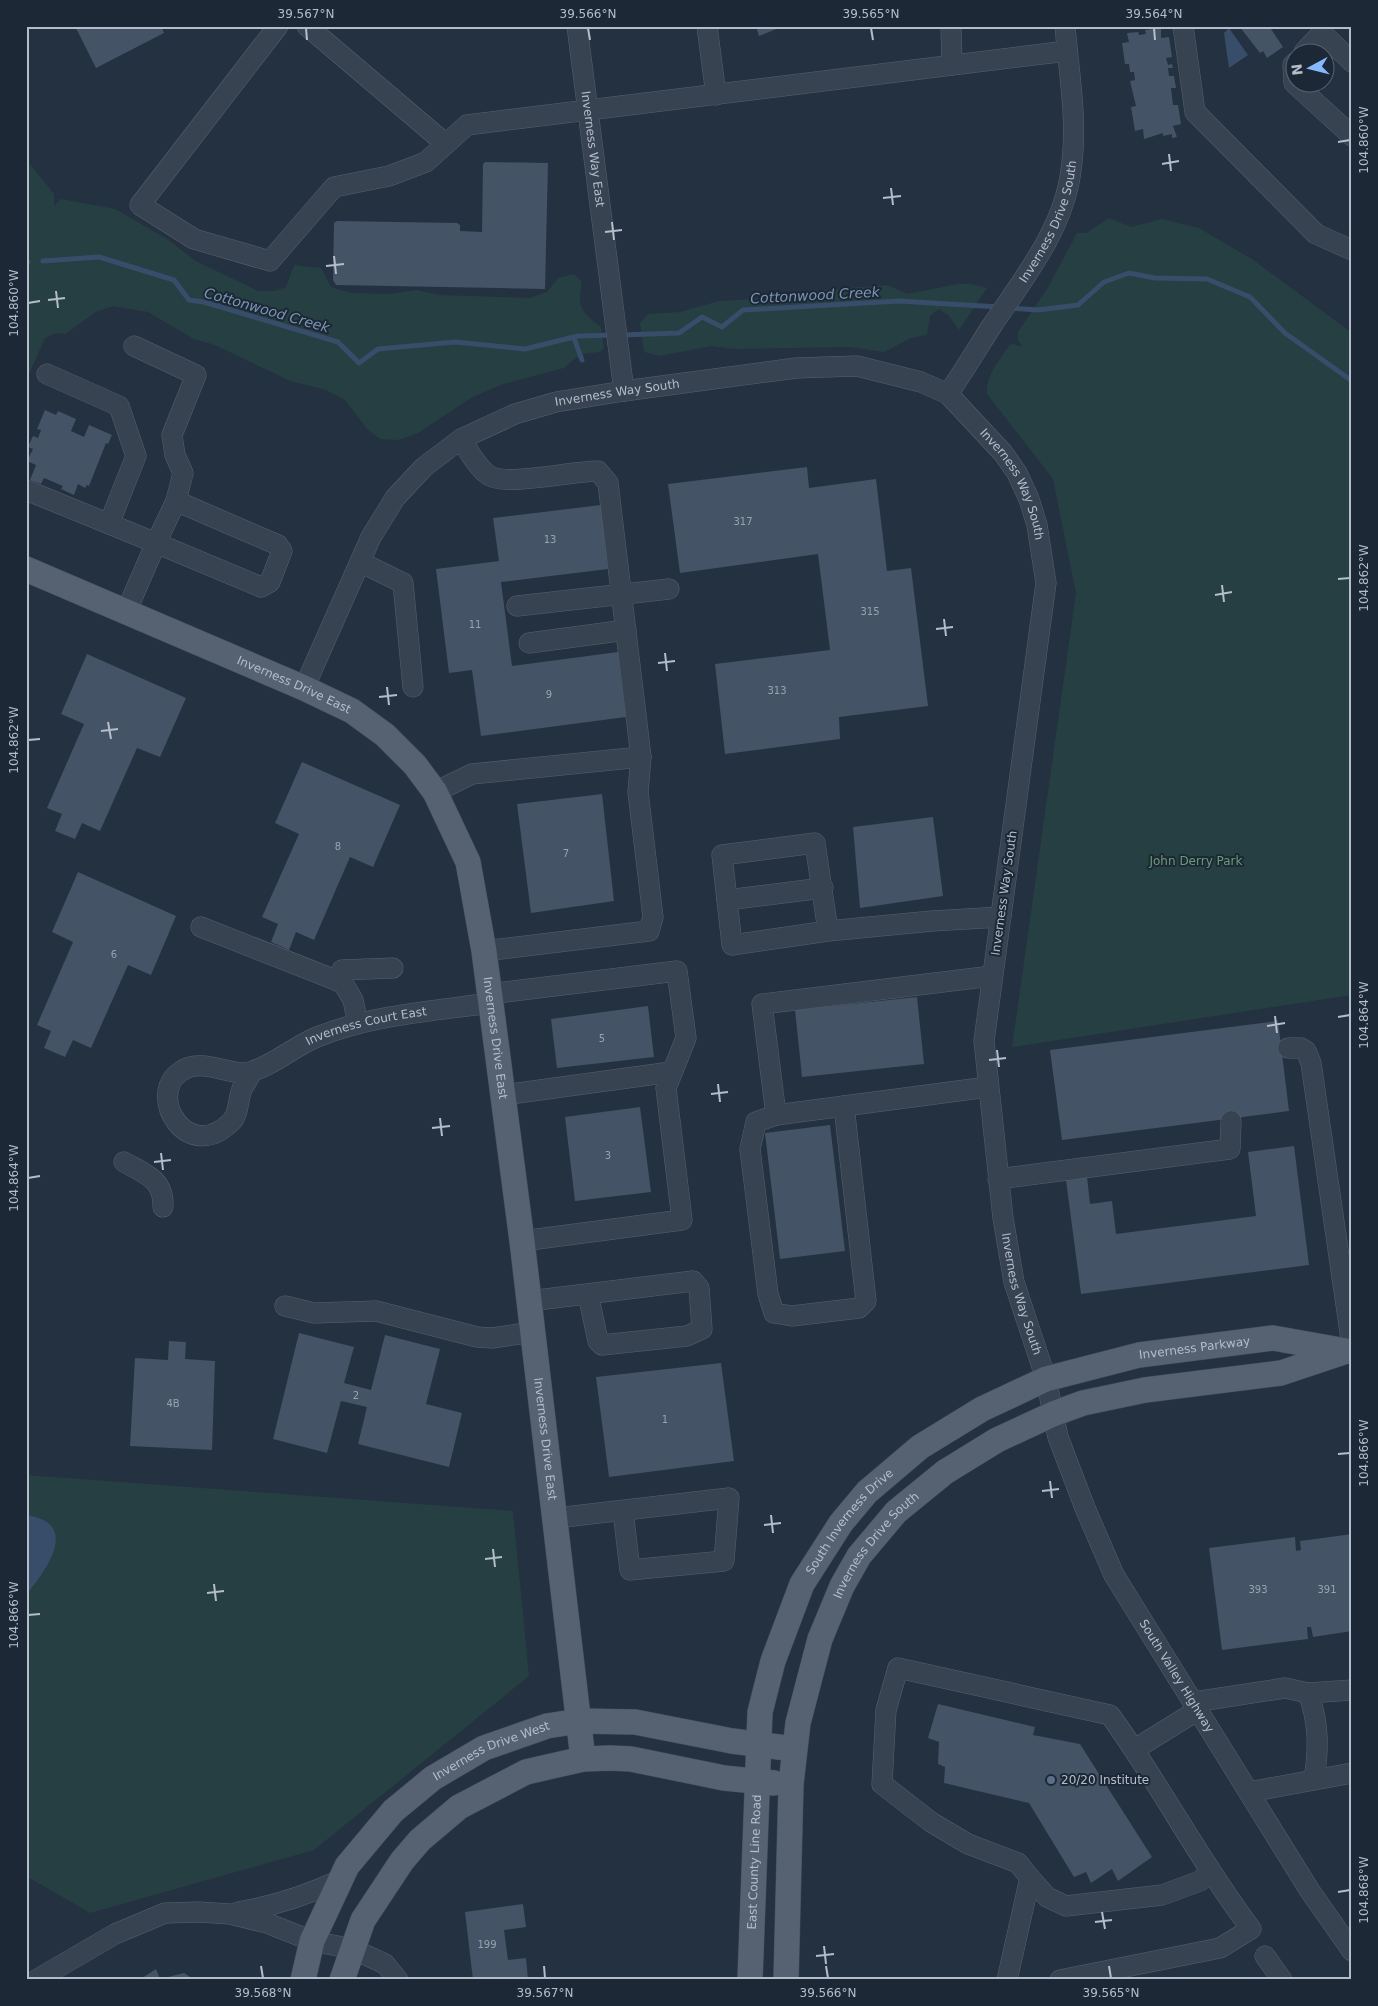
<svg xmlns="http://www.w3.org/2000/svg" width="1378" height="2006" viewBox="0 0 1378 2006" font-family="'DejaVu Sans',sans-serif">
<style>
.green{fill:#263f42}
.water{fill:#374d69}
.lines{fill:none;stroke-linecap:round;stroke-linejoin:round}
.stream{stroke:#374d69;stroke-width:5}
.building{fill:#445365}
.minor-casing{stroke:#56616e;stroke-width:21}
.major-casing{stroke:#414c5a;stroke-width:26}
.minor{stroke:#384351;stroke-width:20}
.major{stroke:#566271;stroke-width:25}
.ticks{fill:none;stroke:#b4becb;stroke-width:2}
.service-dot{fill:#5c6f8a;stroke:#1d2836;stroke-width:2}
.labels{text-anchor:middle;stroke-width:4;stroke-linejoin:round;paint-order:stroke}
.number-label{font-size:10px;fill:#98a3b2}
.street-label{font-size:12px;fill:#b4becb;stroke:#1d2836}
.park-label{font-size:12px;fill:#6a9d75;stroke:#1d2836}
.poi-label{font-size:12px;fill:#b4becb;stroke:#1d2836;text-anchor:start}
.water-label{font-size:14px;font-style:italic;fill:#7b95b4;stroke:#1d2836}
.neatline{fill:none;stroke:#b4becb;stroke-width:2}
.ticks-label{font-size:12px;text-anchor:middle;fill:#b4becb}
</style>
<rect width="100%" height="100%" fill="#243141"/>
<g class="green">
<path d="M26 159 54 194V206L61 199 115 209 167 239 196 261 258 291H275L286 287 294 265 321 268 331 287 351 293 390 294 416 290 440 295 529 298 547 292 558 278 574 274 582 282C577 307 581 312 601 327L604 348 600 352 583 354V360L577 357 564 368 503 384 471 398 418 433 399 440 380 439 368 430 345 400 326 390 290 381 215 345 194 339 148 312 113 306 96 312 65 334 56 333 45 338 26 381Z"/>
<path d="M1109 218 1131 227 1162 219 1199 228 1252 259 1352 333V995L1012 1047 1076 593 1053 479 987 394C986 374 1000 360 1010 344L1022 346 1018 340V332L1047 289 1077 233H1086Z"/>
<polygon points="957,284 971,284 987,288 959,330 949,316 939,309 930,316 927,335 911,338 884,352 850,347 733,349 711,346 660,356 644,352 640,323 648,314 680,312 719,301 784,297 823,290 887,285 908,294"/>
<polygon points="26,1475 513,1511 529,1676 314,1850 90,1913 26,1876"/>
</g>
<g class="water">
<polygon points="1229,28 1248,55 1229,68 1224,33"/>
<path d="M26 1515C81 1523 47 1569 26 1595Z"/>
</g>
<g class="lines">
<g class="stream">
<polyline points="43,261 99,257 174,280 189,300 204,302 338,342 359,363 378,349 455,342 525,349 578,336 614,335"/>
<polyline points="26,262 28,262"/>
<polyline points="1010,308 1038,310 1078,305 1104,282 1129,273 1155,278 1207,279 1250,297 1285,333 1352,381"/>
<polyline points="622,335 679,333 702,317 722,327 743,310 899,301 999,307"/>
<polyline points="574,338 582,360"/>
</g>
</g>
<g class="building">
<polygon points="75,26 161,26 164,33 96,68"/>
<polygon points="756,26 784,26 759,36"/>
<polygon points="1153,26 1161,26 1161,38 1169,37 1172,57 1166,58 1168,65 1172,64 1173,68 1168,68 1169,76 1174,76 1176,88 1171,88 1173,105 1178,105 1181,124 1173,126 1177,137 1172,138 1172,134 1163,136 1163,133 1144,139 1143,129 1135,131 1131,107 1136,106 1130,81 1135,80 1134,72 1130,72 1129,64 1125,64 1122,43 1129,42 1127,33 1138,32 1139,35 1146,34 1145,30 1153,29"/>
<polygon points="1239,26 1269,26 1283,47 1267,58 1263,51 1260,53"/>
<polygon points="485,162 548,163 545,289 336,285 333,280 334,223 337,221 457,223 460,225 460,231 482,232 483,164"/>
<polygon points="45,410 56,415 58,411 76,419 71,431 84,437 89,425 112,435 108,444 106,443 89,486 87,485 85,488 78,484 74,495 61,489 63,486 44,478 41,484 30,480 36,465 27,461 33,449 28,447 33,436 38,438 41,430 37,429"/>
<polygon points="807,467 809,488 876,479 887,571 911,568 928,706 839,717 840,739 725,754 715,664 830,650 818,554 680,573 668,484"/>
<polygon points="601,505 608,569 501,582 512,666 618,652 626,717 481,736 472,670 449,673 436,569 499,561 493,518"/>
<polygon points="87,654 186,698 160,757 137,748 100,831 82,823 75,839 55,831 62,814 47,808 84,724 61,714"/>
<polygon points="302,762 400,805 373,867 350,857 314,940 296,932 289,950 271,942 278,924 262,917 299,834 275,823"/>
<polygon points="602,794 614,901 531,913 517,804"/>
<polygon points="933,817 943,896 860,908 853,827"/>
<polygon points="78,872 176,916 151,975 128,965 91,1048 73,1040 65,1057 44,1048 51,1031 37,1025 73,942 52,932"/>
<polygon points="917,997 924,1064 802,1077 795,1010"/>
<polygon points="648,1006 654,1057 557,1068 551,1019"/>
<polygon points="1278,1021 1289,1111 1062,1140 1050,1050"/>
<polygon points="640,1107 651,1192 575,1201 565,1117"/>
<polygon points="830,1125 845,1251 780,1259 765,1133"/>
<polygon points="1294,1146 1309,1265 1081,1294 1066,1180 1087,1177 1090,1204 1112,1201 1116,1234 1256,1216 1248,1152"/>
<polygon points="299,1333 354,1347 344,1383 371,1390 385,1335 440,1349 426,1404 462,1413 449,1467 358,1444 367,1407 341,1401 327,1453 273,1439"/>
<polygon points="169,1341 186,1342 185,1359 215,1361 212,1450 130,1446 135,1358 168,1360"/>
<polygon points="721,1363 734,1461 609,1477 596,1377"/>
<polygon points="1352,1534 1352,1631 1313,1637 1311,1627 1307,1627 1308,1639 1222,1650 1209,1548 1295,1537 1296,1551 1301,1550 1300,1541"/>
<polygon points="938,1704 1035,1727 1033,1735 1080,1744 1152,1857 1118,1881 1112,1869 1091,1883 1086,1872 1074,1877 1029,1803 944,1783 945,1767 938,1764 939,1742 928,1738"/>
<polygon points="523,1904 526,1927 504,1930 508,1960 526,1958 528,1980 473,1980 465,1912"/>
<polygon points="156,1969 160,1979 184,1973 195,1980 139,1980"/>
</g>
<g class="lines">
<g class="minor-casing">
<g id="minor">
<polyline points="278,26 140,205 194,239 270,261 334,187 389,176 426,162 467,125 1067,51"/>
<polyline points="307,26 446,144"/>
<path id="s1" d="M577 26 624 391"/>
<polyline points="707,26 716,95"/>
<polyline points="951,26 952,65"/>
<polyline points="1183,26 1195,112 1316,234 1352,250"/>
<polyline points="1304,52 1322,33 1352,62"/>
<polyline points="1296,62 1293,65 1294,83 1352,136"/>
<polyline points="134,346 196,375 172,435 175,455 183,473 176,501"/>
<polyline points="47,374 119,406 136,456 109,524"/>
<path id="s2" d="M948 394C963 372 977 349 991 327 1023 279 1064 229 1071 170 1078 122 1069 74 1065 26"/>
<path d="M461 439C468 450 478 469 490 476 508 486 573 471 598 471L608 483 641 757 638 792 653 917 649 931 484 951"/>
<polyline points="26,490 156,543 126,612"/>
<polygon points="176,501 278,545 282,551 270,582 261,587 156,543"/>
<polyline points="360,562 403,583 413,687"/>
<polyline points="517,606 669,589"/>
<polyline points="529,643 626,630"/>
<path id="s3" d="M304 688 371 537 395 498 424 467 461 439 515 414 556 402 624 391 796 368 857 366 921 382 948 394 1003 453 1017 473 1029 499 1037 525 1046 583 984 1041 1003 1218 1014 1282 1046 1379 1058 1437 1085 1508 1114 1575 1310 1891 1352 1951"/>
<polyline points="435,792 472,774 641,757"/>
<polyline points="727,900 823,888"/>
<polyline points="201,927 343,983 353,1000 358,1023"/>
<polyline points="828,931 732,945 722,855 815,843 828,931 932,921 1001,917"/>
<polyline points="337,981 342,970 393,968"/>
<polyline points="489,994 677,971 686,1038 666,1088 682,1220 522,1241"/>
<polyline points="1288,1048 1301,1048 1306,1051 1311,1063 1352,1346"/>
<path id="s4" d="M252 1072C249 1078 245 1083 242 1089 238 1098 239 1113 232 1121 188 1166 146 1096 180 1072 203 1055 231 1079 253 1071 275 1064 295 1046 317 1037 372 1015 432 1011 491 1003"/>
<polyline points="988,1087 776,1115 762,1004 992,976"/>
<polyline points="503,1095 671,1072"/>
<polyline points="776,1115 756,1122 750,1149 768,1294 774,1313 792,1316 859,1308 866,1301 844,1106"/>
<path d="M124 1162C145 1174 164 1179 163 1207"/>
<polyline points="998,1179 1230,1149 1231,1121"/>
<polyline points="529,1301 693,1281 699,1288 702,1329 687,1336 602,1345 598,1341 588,1294"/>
<polyline points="285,1306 314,1313 376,1311 477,1337 492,1338 533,1332"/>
<polyline points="556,1518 729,1498 724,1561 630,1570 623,1511"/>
<polyline points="1308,1693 1352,1690"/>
<path d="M1194 1702 1285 1688 1308 1693C1319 1722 1319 1749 1314 1779"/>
<polyline points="1135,1749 1198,1710"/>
<polyline points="1249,1792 1352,1773"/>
<polyline points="1030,1878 1047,1897 1066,1906 1162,1895 1200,1881 1210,1872"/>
<path d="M238 1912C275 1906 307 1895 340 1880"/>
<polyline points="1265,1956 1282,1980"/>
<polyline points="36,1980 115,1934 165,1913 199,1912 230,1914 267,1923 312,1941 353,1949 385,1964 398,1980"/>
<path d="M1007 1980 1030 1878 1018 1863 968 1844 931 1822 882 1784 886 1710 898 1668 1110 1715C1160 1784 1199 1860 1251 1929L1220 1948 1060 1980"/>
</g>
</g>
<g class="major-casing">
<g id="major">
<path id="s5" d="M26 569 304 688 352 711 385 735 415 765 435 792 468 862 484 951 522 1241 583 1759"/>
<path id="s6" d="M303 1980 312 1941 347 1866 393 1811 433 1778 484 1748 547 1726 579 1721 635 1722 732 1741 794 1749"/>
<polyline points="342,1980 363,1920 402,1861 420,1840 459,1807 526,1772 583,1759 610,1758 631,1759 724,1778 774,1783"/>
<path id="s7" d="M750 1980 760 1712 773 1661 802 1584 841 1523 867 1492 920 1447 982 1409 1046 1379 1139 1355 1273 1338 1346 1351"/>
<path id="s8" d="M786 1980 791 1784 798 1723 820 1639 842 1586 859 1556 896 1512 945 1472 997 1440 1053 1414 1083 1403 1145 1390 1281 1373 1344 1352"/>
</g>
</g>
<use href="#minor" class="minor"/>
<use href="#major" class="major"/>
</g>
<path class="ticks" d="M306 28 307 40M588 28 590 40M871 28 873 40M1154 28 1155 40M1338 142 1350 140M1169 154 1171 171M1162 164 1179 161M891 188 893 205M883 198 901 196M612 222 614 240M605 232 622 230M334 256 336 274M326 266 344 264M56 291 58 308M48 300 65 298M28 303 40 301M1338 579 1350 578M1222 585 1224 602M1215 595 1232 592M944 619 946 636M936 629 953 627M665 653 667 671M658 663 675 661M387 687 389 705M379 697 397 695M108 722 111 739M101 731 118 729M28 740 40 739M1275 1016 1277 1033M1338 1017 1350 1015M1267 1026 1285 1023M997 1050 999 1067M989 1060 1006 1058M718 1084 720 1102M711 1094 728 1092M440 1118 442 1136M432 1128 450 1126M161 1153 163 1170M154 1162 171 1160M28 1178 40 1176M1338 1454 1350 1453M1050 1481 1052 1498M1042 1491 1059 1489M771 1515 773 1533M764 1525 781 1523M493 1549 495 1567M485 1559 502 1557M214 1584 216 1601M207 1593 224 1591M28 1615 40 1614M1338 1892 1350 1890M1102 1912 1105 1929M1095 1922 1112 1920M824 1946 826 1964M816 1956 834 1954M261 1966 263 1978M544 1966 545 1978M826 1966 828 1978M1109 1966 1111 1978"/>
<circle class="service-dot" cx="1051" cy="1780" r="5"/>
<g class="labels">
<g class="number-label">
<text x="743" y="525">317</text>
<text x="550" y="543">13</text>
<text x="870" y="615">315</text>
<text x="475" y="628">11</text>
<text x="777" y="694">313</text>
<text x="549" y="698">9</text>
<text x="338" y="850">8</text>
<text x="566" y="857">7</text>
<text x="114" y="958">6</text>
<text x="602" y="1042">5</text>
<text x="608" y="1159">3</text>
<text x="356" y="1399">2</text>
<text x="173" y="1407">4B</text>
<text x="665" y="1423">1</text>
<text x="1258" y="1593">393</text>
<text x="1327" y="1593">391</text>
<text x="487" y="1948">199</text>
</g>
<g class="street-label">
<text dy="4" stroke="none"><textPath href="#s1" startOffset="124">Inverness Way East</textPath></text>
<text dy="4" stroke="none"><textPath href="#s2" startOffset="201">Inverness Drive South</textPath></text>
<text dy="4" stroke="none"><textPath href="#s3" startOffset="464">Inverness Way South</textPath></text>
<text dy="4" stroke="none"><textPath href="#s3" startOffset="914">Inverness Way South</textPath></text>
<text dy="4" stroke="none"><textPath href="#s5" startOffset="292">Inverness Drive East</textPath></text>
<text transform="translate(1004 893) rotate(-82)" y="4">Inverness Way South</text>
<text dy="4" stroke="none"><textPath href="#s4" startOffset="372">Inverness Court East</textPath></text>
<text dy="4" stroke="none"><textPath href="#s5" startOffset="728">Inverness Drive East</textPath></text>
<text dy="4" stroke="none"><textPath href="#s3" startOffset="1739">Inverness Way South</textPath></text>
<text dy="4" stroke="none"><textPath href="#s7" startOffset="881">Inverness Parkway</textPath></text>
<text dy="4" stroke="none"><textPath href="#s5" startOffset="1132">Inverness Drive East</textPath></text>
<text dy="4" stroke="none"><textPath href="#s7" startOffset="482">South Inverness Drive</textPath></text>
<text dy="4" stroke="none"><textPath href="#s8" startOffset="455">Inverness Drive South</textPath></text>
<text dy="4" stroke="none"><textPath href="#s3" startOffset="2155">South Valley Highway</textPath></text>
<text dy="4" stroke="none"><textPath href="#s6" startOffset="311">Inverness Drive West</textPath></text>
<text dy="4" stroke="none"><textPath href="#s7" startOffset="118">East County Line Road</textPath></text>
</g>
<g class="park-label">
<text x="1196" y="865">John Derry Park</text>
</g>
<g class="poi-label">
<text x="1061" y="1784">20/20 Institute</text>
</g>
<g class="water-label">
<text transform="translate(815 295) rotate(-3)" y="5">Cottonwood Creek</text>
<text transform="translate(267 310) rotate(16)" y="5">Cottonwood Creek</text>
</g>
</g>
<rect width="1378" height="2006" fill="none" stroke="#1d2836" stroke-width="55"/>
<g transform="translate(1310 68) rotate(263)"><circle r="24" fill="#1d2836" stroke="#596472"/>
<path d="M0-4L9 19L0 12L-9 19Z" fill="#87b8fd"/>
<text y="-8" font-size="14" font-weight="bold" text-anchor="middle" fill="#b4becb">N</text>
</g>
<rect x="28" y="28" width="1322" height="1950" class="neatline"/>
<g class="ticks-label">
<text x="306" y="18">39.567°N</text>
<text x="588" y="18">39.566°N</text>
<text x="871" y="18">39.565°N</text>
<text x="1154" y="18">39.564°N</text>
<text transform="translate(1364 140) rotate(-90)" y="4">104.860°W</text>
<text transform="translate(14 303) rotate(-90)" y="4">104.860°W</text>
<text transform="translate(1364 578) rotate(-90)" y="4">104.862°W</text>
<text transform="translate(14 740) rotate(-90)" y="4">104.862°W</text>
<text transform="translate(1364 1015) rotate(-90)" y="4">104.864°W</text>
<text transform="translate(14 1178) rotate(-90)" y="4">104.864°W</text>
<text transform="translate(1364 1453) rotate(-90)" y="4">104.866°W</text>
<text transform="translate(14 1615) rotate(-90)" y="4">104.866°W</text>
<text transform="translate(1364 1890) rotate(-90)" y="4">104.868°W</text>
<text x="263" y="1997">39.568°N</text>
<text x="545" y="1997">39.567°N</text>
<text x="828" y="1997">39.566°N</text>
<text x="1111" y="1997">39.565°N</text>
</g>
</svg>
